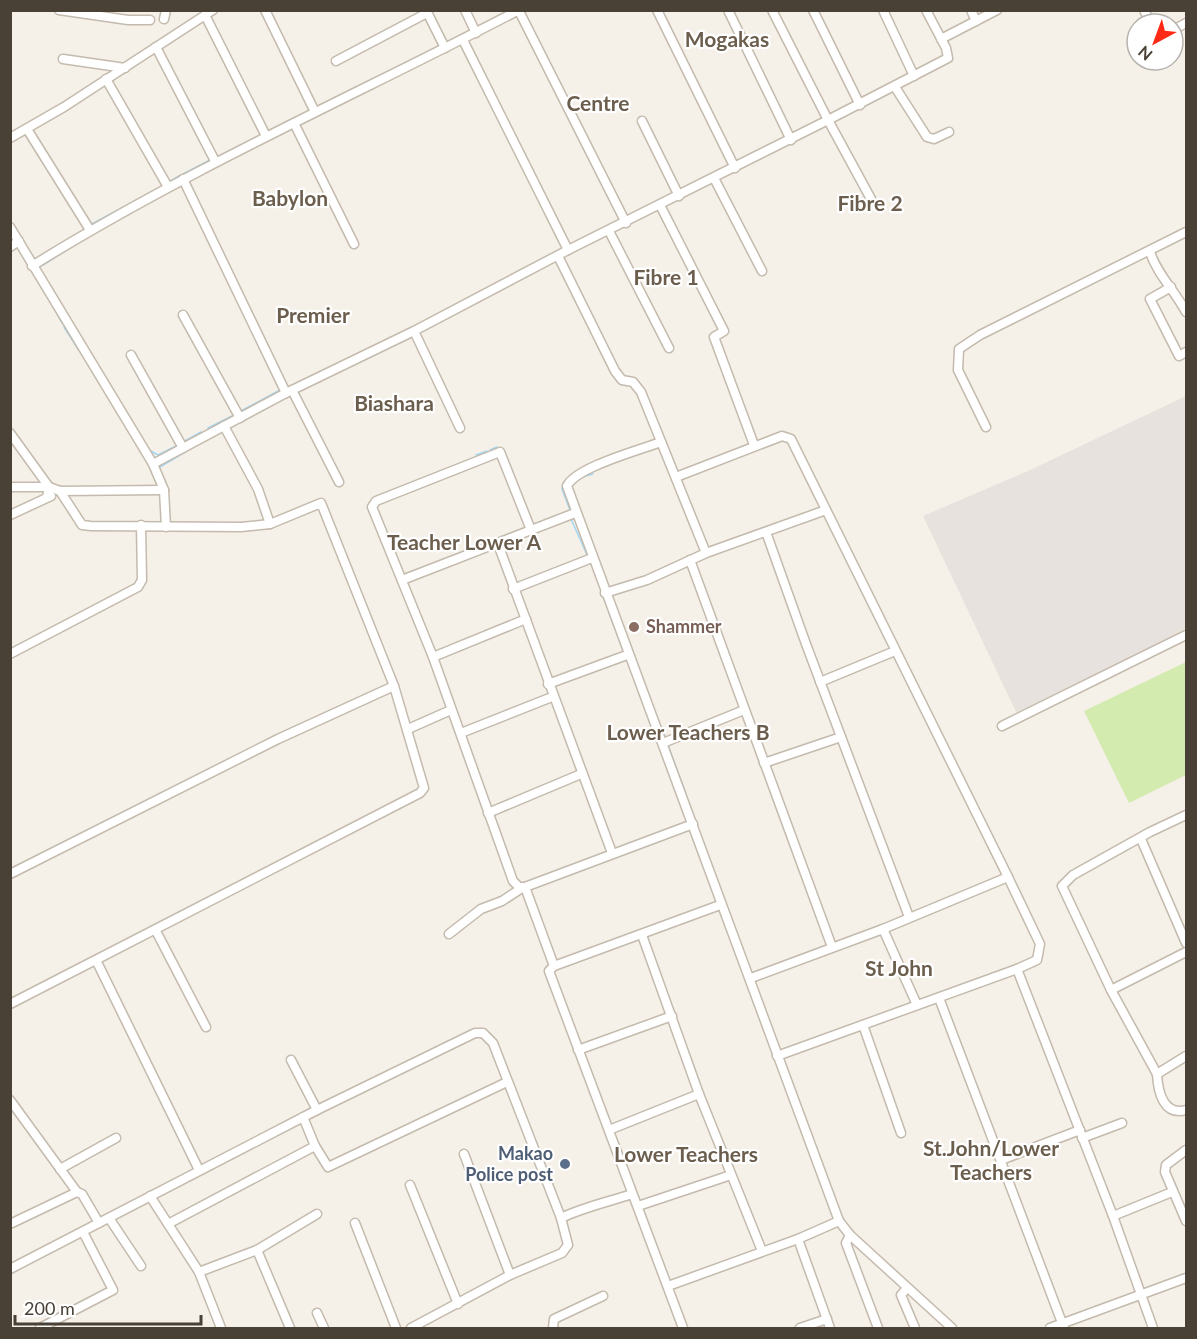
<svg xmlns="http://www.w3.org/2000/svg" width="1197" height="1339" viewBox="0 0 1197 1339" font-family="Lato,sans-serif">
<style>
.industrial{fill:#e7e2dd}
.green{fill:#d4ebaf}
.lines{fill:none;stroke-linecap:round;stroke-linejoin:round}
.stream{stroke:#a1d8f5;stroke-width:1.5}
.minor-casing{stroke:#c4baad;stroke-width:11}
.minor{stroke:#fff;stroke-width:8}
.education-dot{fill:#8d6e63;stroke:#fff;stroke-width:2}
.service-dot{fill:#5c6f8a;stroke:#fff;stroke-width:2}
.labels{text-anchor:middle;stroke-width:4.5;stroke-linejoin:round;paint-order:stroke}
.education-label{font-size:18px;font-weight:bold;fill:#785e54;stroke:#fff;text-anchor:start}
.service-label{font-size:18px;font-weight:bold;fill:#4e5e75;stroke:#fff;text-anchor:end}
.quarter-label{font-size:21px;font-weight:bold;fill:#6c5e4d;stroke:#fff}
</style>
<rect width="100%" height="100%" fill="#f5f0e8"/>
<polygon class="industrial" points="1186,396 1186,628 1018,716 923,516 1028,471"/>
<polygon class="green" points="1186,662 1186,775 1129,803 1084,711"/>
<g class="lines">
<g class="stream">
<polyline points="183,174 210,160"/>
<polyline points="169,182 179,176"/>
<polyline points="90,225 163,186"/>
<polyline points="43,265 70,248"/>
<polyline points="32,272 41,286"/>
<polyline points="53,306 62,323"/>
<polyline points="64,327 78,349"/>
<polyline points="81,353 85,359"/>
<polyline points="241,411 280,390"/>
<polyline points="208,428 232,416"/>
<polyline points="185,441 201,432"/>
<polyline points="490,450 497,447"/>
<polyline points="151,451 158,455 178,445"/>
<polyline points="476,455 487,451"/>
<polyline points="160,467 185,452"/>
<polyline points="582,477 593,474"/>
<polyline points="563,483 562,489 570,510"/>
<polyline points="571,519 588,557"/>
<polyline points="603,597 607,606"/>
<polyline points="609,613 624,653"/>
<polyline points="627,659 630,668"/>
<polyline points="659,723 665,736"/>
<polyline points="668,745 680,778"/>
<polyline points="681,780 683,786"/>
<polyline points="684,788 687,798"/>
<polyline points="713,892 716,902"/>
<polyline points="719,910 725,925"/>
<polyline points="546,967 547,980"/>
<polyline points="549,985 552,991"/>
<polyline points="685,1043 688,1051"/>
<polyline points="691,1059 696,1072"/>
</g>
<g class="minor-casing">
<g id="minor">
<polyline points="59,10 128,20 150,20"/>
<polyline points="265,10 315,112"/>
<polyline points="426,10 445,48"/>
<polyline points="465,10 476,33"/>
<polyline points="657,10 735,168"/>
<polyline points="728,10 791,140"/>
<polyline points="813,10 860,105"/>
<polyline points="883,10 914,76"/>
<polyline points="971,10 976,21"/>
<polyline points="1144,10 1151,24"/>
<polyline points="519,11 626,223"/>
<polyline points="205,15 266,136"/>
<polyline points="164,19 166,10"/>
<polyline points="1173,30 1186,23"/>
<polyline points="941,39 997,10"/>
<polyline points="463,40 568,250"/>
<polyline points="156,47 215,161"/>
<polyline points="63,59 125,68"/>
<polyline points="336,61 427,13"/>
<polyline points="106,79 168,187"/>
<polyline points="895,87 927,137 934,139 949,132"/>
<polyline points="642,121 679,196"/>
<polyline points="294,123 354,244"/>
<polyline points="27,129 90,230"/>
<polyline points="10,138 64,107 213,10"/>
<polyline points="714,178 762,271"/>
<polyline points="183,179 286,393"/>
<polyline points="871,199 828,120 948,58 946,48 926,10"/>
<polyline points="660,205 724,331 714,337 754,445"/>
<polyline points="10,227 153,464 164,490 166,527"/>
<polyline points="609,231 669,348"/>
<polyline points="10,247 19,241"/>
<path d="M1150 252C1157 274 1175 291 1186 312"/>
<polyline points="558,256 615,371 622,380 633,382 641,392 706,553"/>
<path d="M32 266C188 169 356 95 519 10"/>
<polyline points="1171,287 1150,299 1179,356 1186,352"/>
<polyline points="183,315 240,418"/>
<polyline points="414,331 460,428"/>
<polyline points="131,355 183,448"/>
<polyline points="292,390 339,482"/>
<polyline points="224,426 258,489 270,524"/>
<polyline points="986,427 958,370 959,349 980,335 1186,232"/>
<polyline points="10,433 49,487 47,497"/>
<path d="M661 442C640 450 576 467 567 486L839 1221"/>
<polyline points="153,464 286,393 414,331 568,250 828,120 772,10"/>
<polyline points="676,477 782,436 791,439 1008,877 883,929 751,978"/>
<polyline points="10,487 49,487 60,491 164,490"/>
<polyline points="10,515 51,496"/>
<polyline points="531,530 500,452 376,501 372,507 433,657 513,881 519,887 525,887 693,824"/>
<polyline points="766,532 806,644 909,917"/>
<polyline points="498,544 612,853"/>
<polyline points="690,560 832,947"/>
<polyline points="402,580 575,513"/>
<polyline points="513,589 592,558"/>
<polyline points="605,593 647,580 706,553 826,510"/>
<polyline points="10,654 138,587 142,580 141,525"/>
<polyline points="433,657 526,619"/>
<polyline points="820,682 895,651"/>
<polyline points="548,684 627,655"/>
<polyline points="1002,726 1186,635"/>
<polyline points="408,729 451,710"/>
<polyline points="461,733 552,697"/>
<polyline points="663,743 744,710"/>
<polyline points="764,763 841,737"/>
<polyline points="488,813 581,774"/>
<polyline points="1141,839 1186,943"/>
<polyline points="10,874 278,739 394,686"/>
<polyline points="525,887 554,966"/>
<polyline points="883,929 917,1005"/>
<polyline points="156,931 206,1027"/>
<polyline points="449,934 481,909 502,901 522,888"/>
<polyline points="642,935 699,1094 762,1251"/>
<polyline points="96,960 199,1170"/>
<polyline points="1017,969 1113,1216 1153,1328"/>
<polyline points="1111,990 1186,952"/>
<polyline points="939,998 1064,1328"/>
<polyline points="10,1004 420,793 424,788 394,686 321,503 270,524 241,527 91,526 82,525 60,491"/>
<polyline points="863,1025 901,1133"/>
<polyline points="578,1050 672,1016"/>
<polyline points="777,1056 1017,969 1037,960 1040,944 1008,877"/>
<path d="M1186 1056 1157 1074C1158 1093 1164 1116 1186 1110"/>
<polyline points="291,1060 317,1110"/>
<polyline points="1157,1074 1111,990 1062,886 1073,875 1150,832 1186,815"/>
<polyline points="10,1100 77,1192"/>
<polyline points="303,1117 315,1146 328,1167 507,1082"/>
<polyline points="609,1130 699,1094"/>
<polyline points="1082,1138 1122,1123"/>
<polyline points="1186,1150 1166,1165 1165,1172 1186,1221"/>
<polyline points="464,1154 510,1275"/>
<polyline points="1001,1160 1080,1130"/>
<polyline points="60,1169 116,1138"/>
<polyline points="410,1185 458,1304"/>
<polyline points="150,1196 199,1272 221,1328"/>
<polyline points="638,1206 731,1175"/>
<polyline points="1113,1216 1172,1192"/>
<polyline points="109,1218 141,1266"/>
<path d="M561 1218C584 1207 608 1202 632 1194"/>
<polyline points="355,1223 396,1328"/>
<polyline points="10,1224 77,1192 82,1194 99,1223"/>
<polyline points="168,1224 315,1146"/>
<polyline points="850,1235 846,1243 878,1328"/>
<polyline points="798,1239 830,1328"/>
<polyline points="257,1250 290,1328"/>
<polyline points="10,1269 317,1110 475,1033 483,1033 493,1043 561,1218 568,1245 562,1253 510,1275 411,1328"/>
<polyline points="199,1272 257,1250 317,1214"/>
<polyline points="668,1286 798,1239 839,1221 850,1235 952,1328"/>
<polyline points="907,1288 901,1295 915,1328"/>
<polyline points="317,1313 324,1328"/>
<polyline points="40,1328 113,1290 83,1232"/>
<polyline points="553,1328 554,1319 603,1296"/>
<polyline points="683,1328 549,971 554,966 720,905"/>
<polyline points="800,1328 827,1319"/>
<polyline points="1050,1328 1186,1278"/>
</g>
</g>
<use href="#minor" class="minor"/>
</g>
<circle class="education-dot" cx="634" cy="627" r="6"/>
<circle class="service-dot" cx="565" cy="1164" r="6"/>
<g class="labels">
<g class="education-label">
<text x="646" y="633">Shammer</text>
</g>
<g class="service-label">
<text x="553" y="1160">Makao<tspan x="553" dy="21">Police post</tspan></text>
</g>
<g class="quarter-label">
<text x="727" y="47">Mogakas</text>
<text x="598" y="111">Centre</text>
<text x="290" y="206">Babylon</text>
<text x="870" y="211">Fibre 2</text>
<text x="666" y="285">Fibre 1</text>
<text x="313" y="323">Premier</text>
<text x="394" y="411">Biashara</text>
<text x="464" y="550">Teacher Lower A</text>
<text x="688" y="740">Lower Teachers B</text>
<text x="899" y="976">St John</text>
<text x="991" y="1156">St.John/Lower<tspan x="991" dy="24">Teachers</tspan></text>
<text x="686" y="1162">Lower Teachers</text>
</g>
</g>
<rect width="1197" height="1339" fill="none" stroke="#494036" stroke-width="24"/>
<g transform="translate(1155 42) rotate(221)"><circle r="28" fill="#ffffff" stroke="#b6b3af" stroke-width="1.5"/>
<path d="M0-4.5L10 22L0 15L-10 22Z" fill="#ff2915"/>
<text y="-9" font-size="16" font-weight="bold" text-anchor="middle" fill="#494036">N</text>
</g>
<path d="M15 1315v9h186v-9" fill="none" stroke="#494036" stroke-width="3"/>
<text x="24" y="1315" font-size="18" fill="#494036" stroke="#ffffff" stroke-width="4.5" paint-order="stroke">200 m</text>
</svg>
